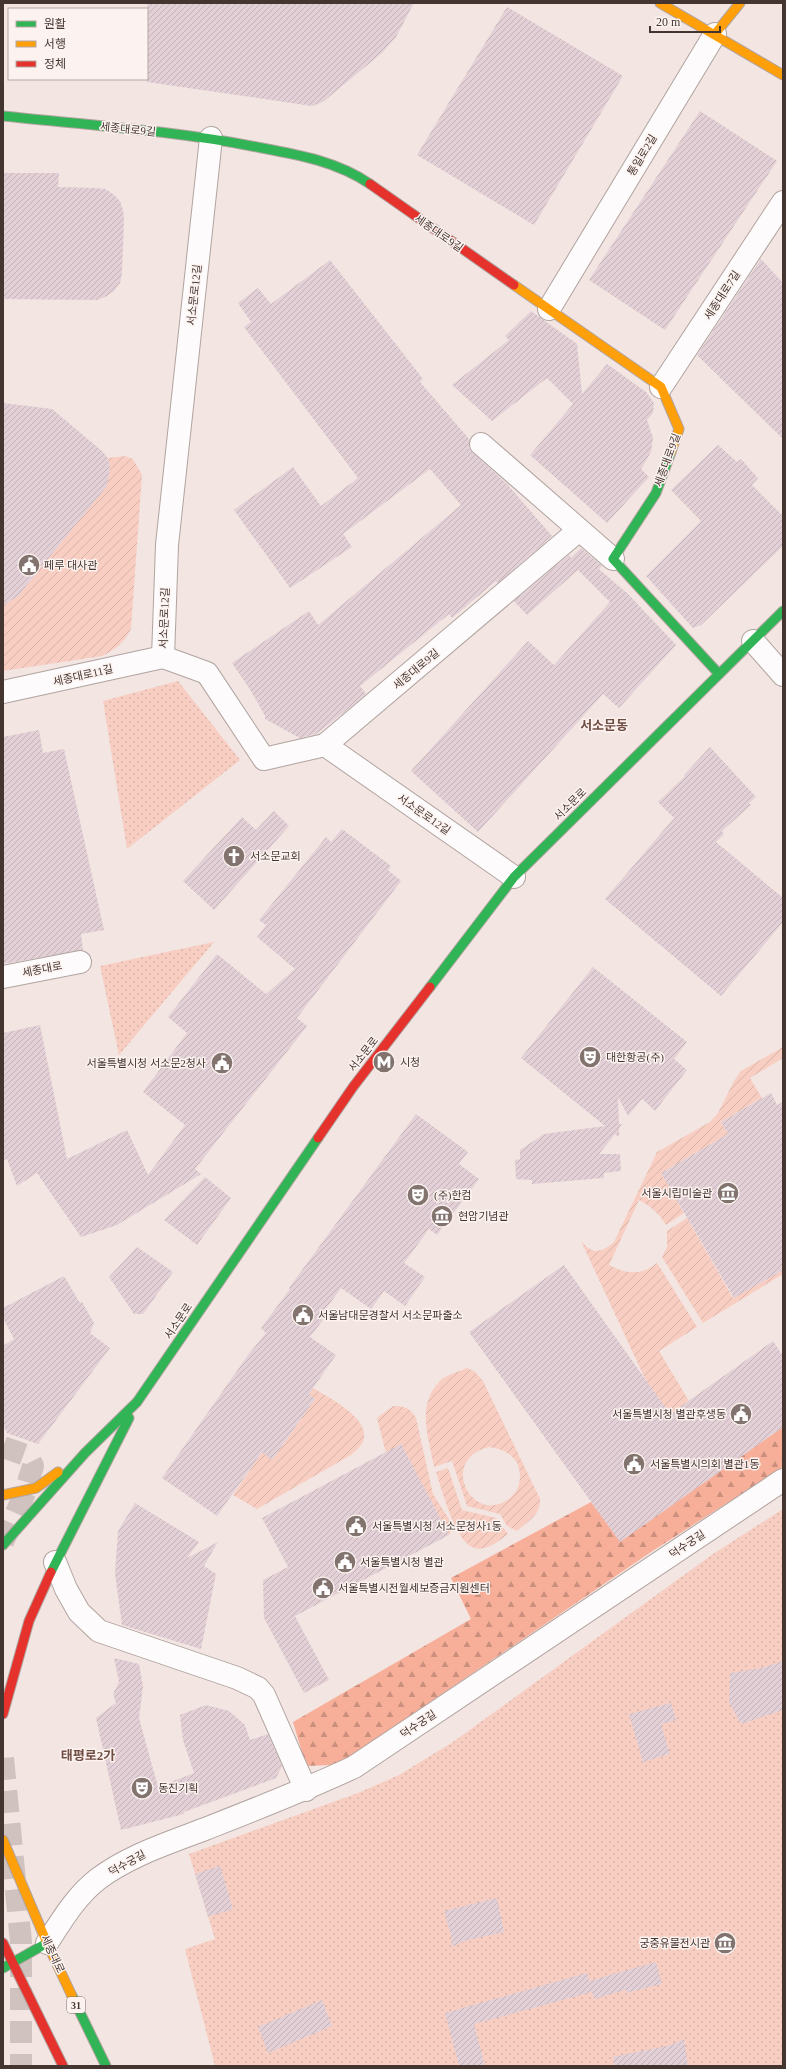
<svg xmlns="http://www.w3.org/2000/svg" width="786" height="2069" viewBox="0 0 786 2069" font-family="'Times New Roman','Noto Sans KR',serif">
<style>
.forest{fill:url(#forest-firs)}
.park{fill:url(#park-dots)}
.garden{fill:url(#garden-furrows);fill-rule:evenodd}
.building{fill:url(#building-hatch)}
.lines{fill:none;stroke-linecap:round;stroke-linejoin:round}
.street-tunnel{stroke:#d0c2be;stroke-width:22;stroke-dasharray:22 11;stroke-linecap:butt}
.street-casing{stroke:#b1a4a0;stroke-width:24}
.fast-casing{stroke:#b1a4a0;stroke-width:11}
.slow-casing{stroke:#b1a4a0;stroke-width:11}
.jam-casing{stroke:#b1a4a0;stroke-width:11}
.street{stroke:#fdfbfb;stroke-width:22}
.fast{stroke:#30b455;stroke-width:9}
.slow{stroke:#ff9f0a;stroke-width:9}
.jam{stroke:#e5322d;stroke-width:9}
.labels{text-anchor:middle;stroke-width:3;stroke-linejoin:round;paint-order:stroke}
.shield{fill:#fcf3f0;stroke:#7c6e6a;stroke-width:1}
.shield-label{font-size:10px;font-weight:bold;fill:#453530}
.street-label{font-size:11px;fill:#453530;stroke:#fcf3f0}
.poi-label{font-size:11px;fill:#453530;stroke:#fcf3f0;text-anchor:start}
.quarter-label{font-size:13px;font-weight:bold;fill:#704d43;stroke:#fcf3f0}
</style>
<defs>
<pattern id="forest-firs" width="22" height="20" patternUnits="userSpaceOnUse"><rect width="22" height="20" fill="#f8af99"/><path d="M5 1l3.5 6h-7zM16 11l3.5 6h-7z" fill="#cb8f7d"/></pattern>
<pattern id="park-dots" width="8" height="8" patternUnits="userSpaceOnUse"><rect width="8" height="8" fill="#f8cec2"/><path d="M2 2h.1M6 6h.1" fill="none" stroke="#d6b2a7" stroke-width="1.8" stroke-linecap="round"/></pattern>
<pattern id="garden-furrows" width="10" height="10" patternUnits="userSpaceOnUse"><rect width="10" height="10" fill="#f8cec2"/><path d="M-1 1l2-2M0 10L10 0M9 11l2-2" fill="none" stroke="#d6b2a7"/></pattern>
<pattern id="building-hatch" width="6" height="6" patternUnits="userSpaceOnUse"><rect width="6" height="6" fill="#e2d0d6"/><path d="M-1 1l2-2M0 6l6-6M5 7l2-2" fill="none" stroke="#c3b3b8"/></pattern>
</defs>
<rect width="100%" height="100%" fill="#f3e5e2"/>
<polygon class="forest" points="783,1427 783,1467 651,1552 345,1760 330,1765 306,1766 293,1722 471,1619 451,1578 591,1502 620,1541"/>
<g class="park">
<polygon points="178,681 240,760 127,849 103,701"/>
<polygon points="214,942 119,1055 100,966"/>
<polygon points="783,1509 783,2066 215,2066 185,1949 215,1939 189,1854 358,1793 399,1775 453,1742 713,1554"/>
</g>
<g class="garden">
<path d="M125 456 133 459 142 475 131 629C124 643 116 649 102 656L3 671V602L10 601 18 596 106 486 110 468 108 458Z"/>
<path d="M783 1047V1058L750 1078 762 1098 721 1122 728 1134 661 1173 684 1213 666 1225C659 1213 651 1207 639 1200L609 1265C625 1274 642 1276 657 1263L697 1327 659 1351 689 1401 670 1415 647 1383 581 1241C593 1255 601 1253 614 1242L657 1152 710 1122 718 1113 734 1081 741 1071Z"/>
<polygon points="687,1218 733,1298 783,1270 783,1274 703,1323 662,1257 667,1247 667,1231"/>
<path d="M467 1368 474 1371 483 1381 540 1499C541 1515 528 1521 517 1531L507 1526 500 1514 467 1506 452 1461 434 1467C429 1438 416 1406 439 1382 445 1375 458 1372 467 1368ZM489 1447C509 1449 524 1462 519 1484 517 1492 511 1498 504 1502 469 1520 440 1459 489 1447Z"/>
<path d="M308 1385C324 1395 368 1416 364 1438 363 1445 356 1450 351 1455L257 1509 233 1495 262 1452 273 1459 315 1399 303 1390Z"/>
<path d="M393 1406C405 1406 410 1408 416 1418L433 1494 450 1521 451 1531 449 1535 401 1445 386 1453 377 1418Z"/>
<path d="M448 1468 462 1510 496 1518 508 1534C499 1541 485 1553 472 1547 455 1540 442 1490 436 1472Z"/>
</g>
<g class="building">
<polygon points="147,3 414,3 396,37 383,52 323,102 312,106 147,82"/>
<polygon points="507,7 623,76 534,225 417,155"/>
<polygon points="700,111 777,161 665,330 589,280"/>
<polygon points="3,173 59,173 58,187 95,188 105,189 113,194 120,201 123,210 124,220 122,273 120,283 114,291 107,296 97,300 3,299"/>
<polygon points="761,259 783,283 783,439 697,355"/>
<polygon points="330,260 423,379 420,382 470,440 469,448 473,453 507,484 552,536 498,583 496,581 452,618 449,614 360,686 366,694 338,717 316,734 300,738 265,719 265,716 251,691 232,663 309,611 318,625 461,505 430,469 343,534 352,547 290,588 234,510 293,467 321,506 358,478 244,327 251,322 238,303 258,288 271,304"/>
<polygon points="531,311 577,344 582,394 607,364 646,392 654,403 653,413 647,420 653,438 651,452 641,469 649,477 607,523 530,455 573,404 547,378 492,421 452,385 509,340 505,336"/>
<polygon points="3,403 52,409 102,451 108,458 110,468 107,486 18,596 3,606"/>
<polygon points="718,445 737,462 741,459 758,478 752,485 783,516 783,546 701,625 693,628 646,576 701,521 671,490"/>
<polygon points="581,548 602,566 599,569 628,594 676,645 619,708 603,694 478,832 411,771 528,641 554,665 610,602 578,570 527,615 514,601 569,555 571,558"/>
<polygon points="39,730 43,753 64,749 104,930 81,934 83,950 3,964 3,737"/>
<polygon points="710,747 756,797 749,803 751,805 722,831 724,834 716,842 783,898 783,922 721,996 605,899 674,818 658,802 685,776 684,775"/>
<polygon points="274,811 289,826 214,910 183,881 242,817 256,830"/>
<polygon points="342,829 391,866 388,870 401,881 297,1018 307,1026 195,1169 201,1174 117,1225 81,1237 37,1173 17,1186 7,1159 3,1160 3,1033 40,1025 67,1159 127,1130 148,1175 185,1125 143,1092 187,1033 168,1017 217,954 266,994 295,969 257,937 266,925 259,920 326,837 331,842"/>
<polygon points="593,967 687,1042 674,1059 687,1070 655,1111 642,1099 628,1116 618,1097 619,1124 622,1124 619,1128 619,1137 615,1134 599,1154 620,1154 621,1171 604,1173 604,1178 532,1184 532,1180 516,1179 515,1160 520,1159 520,1150 544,1134 605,1126 521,1058"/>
<polygon points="771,1093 777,1105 783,1102 783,1270 734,1298 661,1173 728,1134 721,1122"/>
<polygon points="416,1114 468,1152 459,1164 479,1179 437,1235 429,1229 404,1263 425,1277 405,1306 384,1291 371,1309 341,1288 320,1317 323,1320 310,1337 336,1355 309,1394 315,1399 272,1460 262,1452 217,1516 162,1478 248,1355 266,1333 261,1328 290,1289 289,1288"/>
<polygon points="205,1177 231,1198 197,1245 164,1220"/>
<polygon points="137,1247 173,1272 143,1314 134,1314 109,1277"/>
<polygon points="564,1265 670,1414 773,1341 783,1356 783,1427 620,1542 469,1332"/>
<polygon points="64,1276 80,1303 82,1302 94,1323 90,1333 110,1348 38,1444 7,1433 3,1425 3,1346 14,1339 3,1318 3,1308"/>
<polygon points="401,1444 449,1535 295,1616 329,1680 304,1693 264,1618 263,1580 288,1567 262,1518"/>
<polygon points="135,1503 199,1542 187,1558 218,1542 204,1566 216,1574 201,1649 122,1625 115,1574 118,1531"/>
<polygon points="114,1658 139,1664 143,1686 139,1718 158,1787 194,1773 183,1740 180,1715 206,1705 229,1711 245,1725 250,1740 268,1734 282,1766 276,1778 184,1812 184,1814 121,1830 96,1718 116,1703 113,1694 119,1682"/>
<polygon points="783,1661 783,1710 741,1724 729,1702 730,1673 761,1668"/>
<polygon points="671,1703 676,1720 661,1724 670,1754 643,1762 629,1714"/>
<polygon points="220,1866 233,1909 208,1917 195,1874"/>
<polygon points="497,1898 504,1932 464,1941 452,1947 451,1935 444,1911"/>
<polygon points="656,1962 662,1984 626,1993 626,1990 594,1999 590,1985 592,1992 474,2024 485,2066 459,2066 445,2013 587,1973 589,1981"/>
<polygon points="322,2000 332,2026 268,2053 258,2027"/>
<polygon points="684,2039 688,2066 614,2066 613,2057 671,2045"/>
</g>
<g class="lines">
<g class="street-tunnel">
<polyline points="3,1447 28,1456 33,1466 24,1495 3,1542"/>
<polyline points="3,1758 21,1942 21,2066"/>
</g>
<g class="street-casing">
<g id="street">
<polyline points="211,138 167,545 163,657 207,673 264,759 325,745 514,877"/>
<polyline points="549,309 715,34"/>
<polyline points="661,387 783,202"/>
<polyline points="481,444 613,559"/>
<polyline points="753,641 783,675"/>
<polyline points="3,692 163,657"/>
<polyline points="325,745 579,530"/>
<polyline points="3,977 80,962"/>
<polyline points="55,1562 66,1589 79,1612 99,1631 237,1678 258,1688 264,1695 306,1790"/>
<path d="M47 1943C62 1920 76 1896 98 1879 130 1855 169 1843 205 1829 256 1809 305 1790 354 1767L783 1480"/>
</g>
</g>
<g class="fast-casing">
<g id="fast">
<path d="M3 116C89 125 177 131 262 148 300 155 338 162 370 184"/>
<polyline points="671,452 656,493 613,559 719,674"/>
<polyline points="430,987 514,877 783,611"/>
<polyline points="3,1545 85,1453 137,1402 318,1138"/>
<polyline points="51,1572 129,1418"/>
<polyline points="3,1968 47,1943"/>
<polyline points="72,1996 106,2066"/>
</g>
</g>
<g class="slow-casing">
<g id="slow">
<polyline points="660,3 783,75"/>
<polyline points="715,34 740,3"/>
<polyline points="514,285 661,387 679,429 671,452"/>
<polyline points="3,1495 36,1488 58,1472"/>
<polyline points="3,1840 47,1943 72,1996"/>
</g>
</g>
<g class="jam-casing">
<g id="jam">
<polyline points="370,184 514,285"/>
<polyline points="318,1138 353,1087 430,987"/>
<polyline points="3,1714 29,1621 51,1572"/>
<polyline points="3,1943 63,2066"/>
</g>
</g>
<use href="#street" class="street"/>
<use href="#fast" class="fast"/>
<use href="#slow" class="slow"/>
<use href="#jam" class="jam"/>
</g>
<defs>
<g id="civic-disc" transform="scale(1.15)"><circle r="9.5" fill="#82736e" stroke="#fcf3f0"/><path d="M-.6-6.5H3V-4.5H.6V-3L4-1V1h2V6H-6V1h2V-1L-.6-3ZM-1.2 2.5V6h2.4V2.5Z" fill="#fff"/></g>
<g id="church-disc" transform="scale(1.15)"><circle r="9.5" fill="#82736e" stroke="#fcf3f0"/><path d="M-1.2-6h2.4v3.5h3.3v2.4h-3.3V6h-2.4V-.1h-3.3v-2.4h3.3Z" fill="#fff"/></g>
<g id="theatre-disc" transform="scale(1.15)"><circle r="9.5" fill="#82736e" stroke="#fcf3f0"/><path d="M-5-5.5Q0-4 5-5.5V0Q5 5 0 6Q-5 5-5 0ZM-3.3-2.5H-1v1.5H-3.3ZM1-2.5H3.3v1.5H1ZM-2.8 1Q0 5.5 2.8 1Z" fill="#fff"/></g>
<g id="metro-disc" transform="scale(1.15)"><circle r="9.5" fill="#82736e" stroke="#fcf3f0"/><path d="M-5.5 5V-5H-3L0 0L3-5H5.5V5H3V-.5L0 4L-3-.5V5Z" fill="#fff"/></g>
<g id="museum-disc" transform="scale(1.15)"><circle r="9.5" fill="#82736e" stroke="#fcf3f0"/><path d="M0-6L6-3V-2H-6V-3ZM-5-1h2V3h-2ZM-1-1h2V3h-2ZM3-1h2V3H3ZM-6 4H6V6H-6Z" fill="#fff"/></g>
</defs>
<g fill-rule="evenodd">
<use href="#civic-disc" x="29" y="565"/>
<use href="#church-disc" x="234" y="856"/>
<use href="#theatre-disc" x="590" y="1057"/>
<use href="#metro-disc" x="384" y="1062"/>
<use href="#civic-disc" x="222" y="1063"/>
<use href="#museum-disc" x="728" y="1193"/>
<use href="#theatre-disc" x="418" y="1195"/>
<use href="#museum-disc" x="442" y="1216"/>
<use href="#civic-disc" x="303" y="1315"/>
<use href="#civic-disc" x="741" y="1414"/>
<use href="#civic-disc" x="634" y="1464"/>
<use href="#civic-disc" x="356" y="1526"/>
<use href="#civic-disc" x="345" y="1562"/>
<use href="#civic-disc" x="323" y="1588"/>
<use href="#theatre-disc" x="142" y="1788"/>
<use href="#museum-disc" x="725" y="1943"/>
</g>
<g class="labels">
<rect class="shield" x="67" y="1997" width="18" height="16" rx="3"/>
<g class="shield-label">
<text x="76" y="2009">31</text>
</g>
<g class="street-label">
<text transform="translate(128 129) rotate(6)" y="4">세종대로9길</text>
<text transform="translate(642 155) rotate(-59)" y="4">통일로2길</text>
<text transform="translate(439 233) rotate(35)" y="4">세종대로9길</text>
<text transform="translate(194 295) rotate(-84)" y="4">서소문로12길</text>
<text transform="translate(722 295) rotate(-57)" y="4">세종대로7길</text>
<text transform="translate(667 460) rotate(-70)" y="4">세종대로9길</text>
<text transform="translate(164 618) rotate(-88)" y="4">서소문로12길</text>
<text transform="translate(416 669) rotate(-40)" y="4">세종대로9길</text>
<text transform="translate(83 675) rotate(-13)" y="4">세종대로11길</text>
<text transform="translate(570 804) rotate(-45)" y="4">서소문로</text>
<text transform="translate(424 814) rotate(35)" y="4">서소문로12길</text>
<text transform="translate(42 969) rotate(-11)" y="4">세종대로</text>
<text transform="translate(363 1054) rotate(-52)" y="4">서소문로</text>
<text transform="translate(178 1321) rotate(-56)" y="4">서소문로</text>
<text transform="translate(687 1544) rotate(-34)" y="4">덕수궁길</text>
<text transform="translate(418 1724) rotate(-34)" y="4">덕수궁길</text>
<text transform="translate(127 1863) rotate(-29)" y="4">덕수궁길</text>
<text transform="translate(53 1954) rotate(65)" y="4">세종대로</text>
</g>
<g class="poi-label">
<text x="44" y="569">페루 대사관</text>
<text x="250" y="860">서소문교회</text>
<text x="606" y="1061">대한항공(주)</text>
<text x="400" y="1066">시청</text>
<text x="206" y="1067" text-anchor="end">서울특별시청 서소문2청사</text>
<text x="712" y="1197" text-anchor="end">서울시립미술관</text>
<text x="434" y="1199">(주)한컴</text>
<text x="458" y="1220">현암기념관</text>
<text x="318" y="1319">서울남대문경찰서 서소문파출소</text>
<text x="726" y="1418" text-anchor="end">서울특별시청 별관후생동</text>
<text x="650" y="1468">서울특별시의회 별관1동</text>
<text x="372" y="1530">서울특별시청 서소문청사1동</text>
<text x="360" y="1566">서울특별시청 별관</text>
<text x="338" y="1592">서울특별시전월세보증금지원센터</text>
<text x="158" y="1792">동진기획</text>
<text x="710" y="1947" text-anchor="end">궁중유물전시관</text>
</g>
<g class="quarter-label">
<text x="604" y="730">서소문동</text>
<text x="88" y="1760">태평로2가</text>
</g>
</g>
<rect width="786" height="2069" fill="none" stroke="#453530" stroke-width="8"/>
<rect x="8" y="8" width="140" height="72" fill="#fcf3f0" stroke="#b3a7a3"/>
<rect x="16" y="21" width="20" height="6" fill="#30b455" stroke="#b3a7a3"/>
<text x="44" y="28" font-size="12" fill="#453530">원활</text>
<rect x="16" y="41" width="20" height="6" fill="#ff9f0a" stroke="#b3a7a3"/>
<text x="44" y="48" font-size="12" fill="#453530">서행</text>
<rect x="16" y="61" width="20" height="6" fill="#e5322d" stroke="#b3a7a3"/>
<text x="44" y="68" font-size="12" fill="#453530">정체</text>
<path d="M650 26v6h70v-6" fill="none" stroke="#453530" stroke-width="2"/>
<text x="656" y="26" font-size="12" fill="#453530" stroke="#fcf3f0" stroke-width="3" paint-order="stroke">20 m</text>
</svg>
